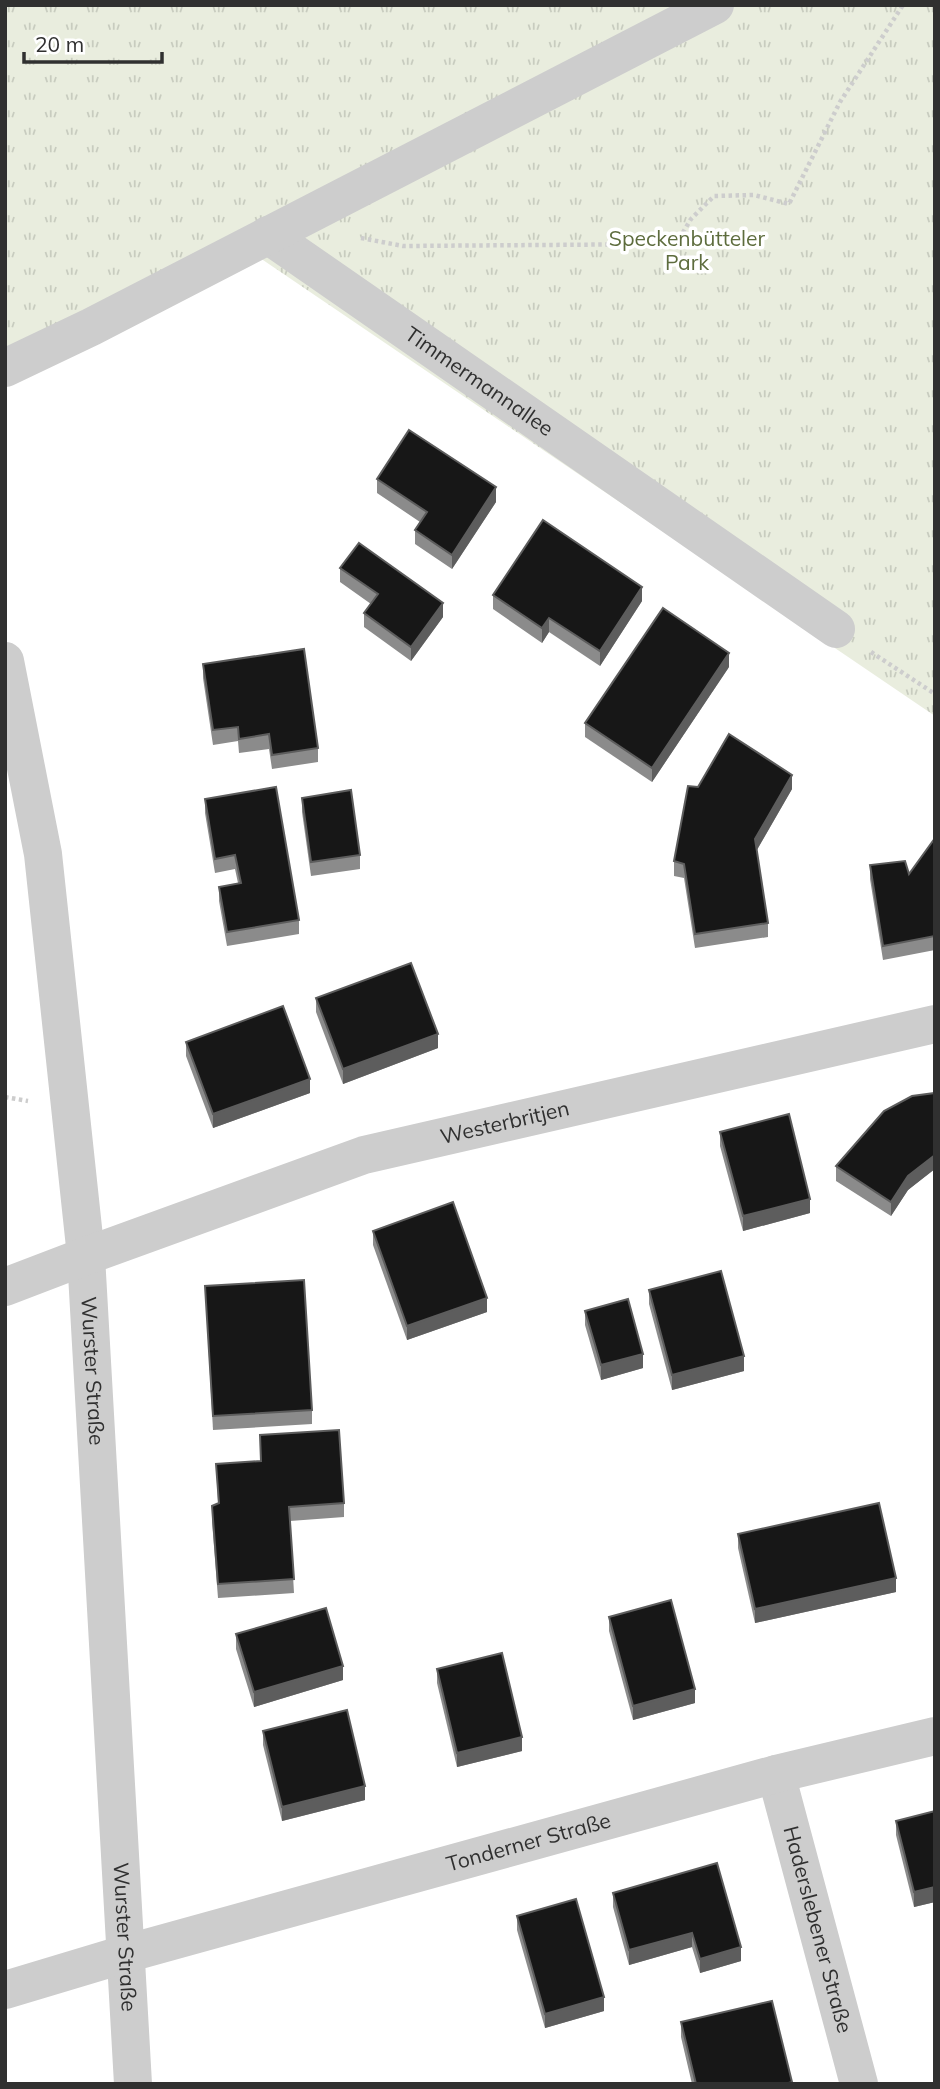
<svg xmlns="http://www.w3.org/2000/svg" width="940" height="2089" viewBox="0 0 940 2089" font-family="Mulish,sans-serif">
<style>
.park{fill:url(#park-tufts)}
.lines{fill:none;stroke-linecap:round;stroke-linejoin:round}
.path{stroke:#cdcdcd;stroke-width:4.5;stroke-dasharray:3.5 3.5;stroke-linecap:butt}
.minor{stroke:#cdcdcd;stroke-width:38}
.wall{fill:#8b8b8b}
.shaded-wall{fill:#5d5d5d}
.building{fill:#171717;stroke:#5d5d5d;stroke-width:2}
.labels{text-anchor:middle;stroke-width:7;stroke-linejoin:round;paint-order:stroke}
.park-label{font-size:21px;fill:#5d6c3d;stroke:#fff}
.street-label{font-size:21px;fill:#303030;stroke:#fff}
</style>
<defs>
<pattern id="park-tufts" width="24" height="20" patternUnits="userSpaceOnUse" patternTransform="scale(1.75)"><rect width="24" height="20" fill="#e9edde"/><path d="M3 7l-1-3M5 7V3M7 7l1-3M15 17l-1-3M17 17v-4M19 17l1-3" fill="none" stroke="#c8ccbf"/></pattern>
</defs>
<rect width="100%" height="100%" fill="#fff"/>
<polygon class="park" points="5,5 935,5 935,716 260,258 19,382 5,341"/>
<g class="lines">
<g class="path">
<polyline points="361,238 403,246 676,244 691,219 714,196 754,195 789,204 840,102 903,5"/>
<polyline points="871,652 935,694"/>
<polyline points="5,1097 28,1101"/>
</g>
<g class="minor">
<path id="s1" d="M268 235 836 629"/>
<polyline points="5,368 91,327 715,5"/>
<path id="s2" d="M5 661 43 854 86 1256 133 2084"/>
<path id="s3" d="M5 1287 86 1256 364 1155 935 1024"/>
<path id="s4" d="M776 1774 859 2084"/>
<path id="s5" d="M5 1990 125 1954 776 1774 935 1736"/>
</g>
</g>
<g class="wall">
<polygon points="377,479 496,502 452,569 415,544 415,530 420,522 377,493"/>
<polygon points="340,568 443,617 411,661 364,627 364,613 371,604 340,582"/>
<polygon points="493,595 642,601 600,666 549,632 542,643 493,609"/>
<polygon points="203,664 318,748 318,762 272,769 269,749 239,753 238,741 213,745 203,678"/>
<polygon points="729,667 652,782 585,737 585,723"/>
<polygon points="698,787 792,789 757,850 768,923 768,937 695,948 684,878 674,876 674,861"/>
<polygon points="302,798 360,855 360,869 311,876 302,812"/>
<polygon points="205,799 299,920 299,934 227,946 219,901 219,887 238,883 235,869 215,873 205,813"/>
<polygon points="935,838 935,950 883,960 870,879 870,865 909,874"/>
<polygon points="316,998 438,1048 343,1084 316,1012"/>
<polygon points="186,1042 310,1093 213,1128 186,1056"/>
<polygon points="720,1132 810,1213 743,1231 720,1146"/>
<polygon points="836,1166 934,1169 908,1190 891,1216 836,1181"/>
<polygon points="373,1231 487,1312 407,1340 373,1245"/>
<polygon points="205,1286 312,1410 312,1424 213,1430"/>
<polygon points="649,1290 744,1371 672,1390 649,1304"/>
<polygon points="585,1311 643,1368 601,1380 585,1325"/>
<polygon points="260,1435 344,1503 344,1517 290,1521 294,1593 218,1598 212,1521 212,1506 218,1504 216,1464 261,1461"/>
<polygon points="738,1534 896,1592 755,1623 738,1548"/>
<polygon points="609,1617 695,1703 633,1720 609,1631"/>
<polygon points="236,1634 343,1680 254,1707 236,1649"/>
<polygon points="437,1669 522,1751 457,1767 437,1683"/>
<polygon points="263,1731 365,1800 282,1821 263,1745"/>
<polygon points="935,1811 935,1902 914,1907 896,1835 896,1821"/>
<polygon points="717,1863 741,1961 700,1973 692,1947 629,1965 613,1907 613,1893"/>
<polygon points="517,1916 604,2011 545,2028 517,1930"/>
<polygon points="681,2022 792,2084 692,2084 681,2037"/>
</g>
<g class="shaded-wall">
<polygon points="496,487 496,502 452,569 452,555"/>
<polygon points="642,587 642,601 600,666 600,651"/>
<polygon points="443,603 443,617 411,661 411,647"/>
<polygon points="549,618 549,632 542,643 542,628"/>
<polygon points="729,653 729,667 652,782 652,768"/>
<polygon points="792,775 792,789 755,853 755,839"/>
<polygon points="438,1034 438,1048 343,1084 343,1069"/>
<polygon points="310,1079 310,1093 213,1128 213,1114"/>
<polygon points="935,1155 935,1169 908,1190 891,1216 891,1202 908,1176"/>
<polygon points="810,1199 810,1213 743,1231 743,1216"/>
<polygon points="487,1298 487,1312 407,1340 407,1326"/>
<polygon points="643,1354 643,1368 601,1380 601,1365"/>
<polygon points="744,1356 744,1371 672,1390 672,1375"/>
<polygon points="896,1578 896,1592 755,1623 755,1609"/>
<polygon points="343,1666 343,1680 254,1707 254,1692"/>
<polygon points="695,1689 695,1703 633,1720 633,1706"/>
<polygon points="522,1737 522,1751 457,1767 457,1753"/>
<polygon points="365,1786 365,1800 282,1821 282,1807"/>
<polygon points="935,1887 935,1902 914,1907 914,1892"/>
<polygon points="692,1933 692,1947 629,1965 629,1950"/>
<polygon points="741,1947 741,1961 700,1973 700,1959"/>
<polygon points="604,1997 604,2011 545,2028 545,2014"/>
</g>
<g class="building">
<polygon points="409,430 496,487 452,555 415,530 427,512 377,479"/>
<polygon points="543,520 642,587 600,651 549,618 542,628 493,595"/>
<polygon points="359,543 443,603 411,647 364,613 378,594 340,568"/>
<polygon points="663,608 729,653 652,768 585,723"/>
<polygon points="304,649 318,748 272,755 269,734 239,739 238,727 213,730 203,664"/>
<polygon points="729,734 792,775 755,839 768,923 695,934 684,864 674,861 688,786 698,787"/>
<polygon points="276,787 299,920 227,932 219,887 241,883 235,855 215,859 205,799"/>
<polygon points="351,790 360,855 311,862 302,798"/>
<polygon points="935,838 935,936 883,946 870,865 905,861 909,874"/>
<polygon points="411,963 438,1034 343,1069 316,998"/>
<polygon points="283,1006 310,1079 213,1114 186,1042"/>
<polygon points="935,1093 935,1155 908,1176 891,1202 836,1166 884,1111 912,1096"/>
<polygon points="789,1114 810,1199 743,1216 720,1132"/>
<polygon points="453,1202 487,1298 407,1326 373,1231"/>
<polygon points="721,1271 744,1356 672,1375 649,1290"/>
<polygon points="304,1280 312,1410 213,1416 205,1286"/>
<polygon points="628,1299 643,1354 601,1365 585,1311"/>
<polygon points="339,1430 344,1503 289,1507 294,1579 218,1584 212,1506 219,1503 216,1464 261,1461 260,1435"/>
<polygon points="879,1503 896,1578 755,1609 738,1534"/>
<polygon points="671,1600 695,1689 633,1706 609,1617"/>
<polygon points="326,1608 343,1666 254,1692 236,1634"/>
<polygon points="502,1653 522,1737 457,1753 437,1669"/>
<polygon points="347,1710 365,1786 282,1807 263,1731"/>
<polygon points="935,1811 935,1887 914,1892 896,1821"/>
<polygon points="717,1863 741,1947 700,1959 692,1933 629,1950 613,1893"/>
<polygon points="576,1899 604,1997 545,2014 517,1916"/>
<polygon points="772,2001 792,2082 785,2084 696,2084 681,2022"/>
</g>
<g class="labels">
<g class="park-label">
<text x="687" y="246">Speckenbütteler<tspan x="687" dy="24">Park</tspan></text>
</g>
<g class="street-label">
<text dy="7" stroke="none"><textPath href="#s1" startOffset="257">Timmermannallee</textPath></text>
<text dy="7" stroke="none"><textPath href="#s3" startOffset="527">Westerbritjen</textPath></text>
<text dy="7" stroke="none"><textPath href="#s2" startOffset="716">Wurster Straße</textPath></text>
<text dy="7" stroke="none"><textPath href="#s5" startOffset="544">Tonderner Straße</textPath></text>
<text dy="7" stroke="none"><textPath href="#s4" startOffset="161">Haderslebener Straße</textPath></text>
<text dy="7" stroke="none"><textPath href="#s2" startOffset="1283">Wurster Straße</textPath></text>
</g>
</g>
<rect width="940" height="2089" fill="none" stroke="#303030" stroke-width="14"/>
<path d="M24 52v10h138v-10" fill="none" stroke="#303030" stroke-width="3.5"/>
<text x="35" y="52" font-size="21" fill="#303030" stroke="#ffffff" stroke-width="5" paint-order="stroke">20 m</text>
</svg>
